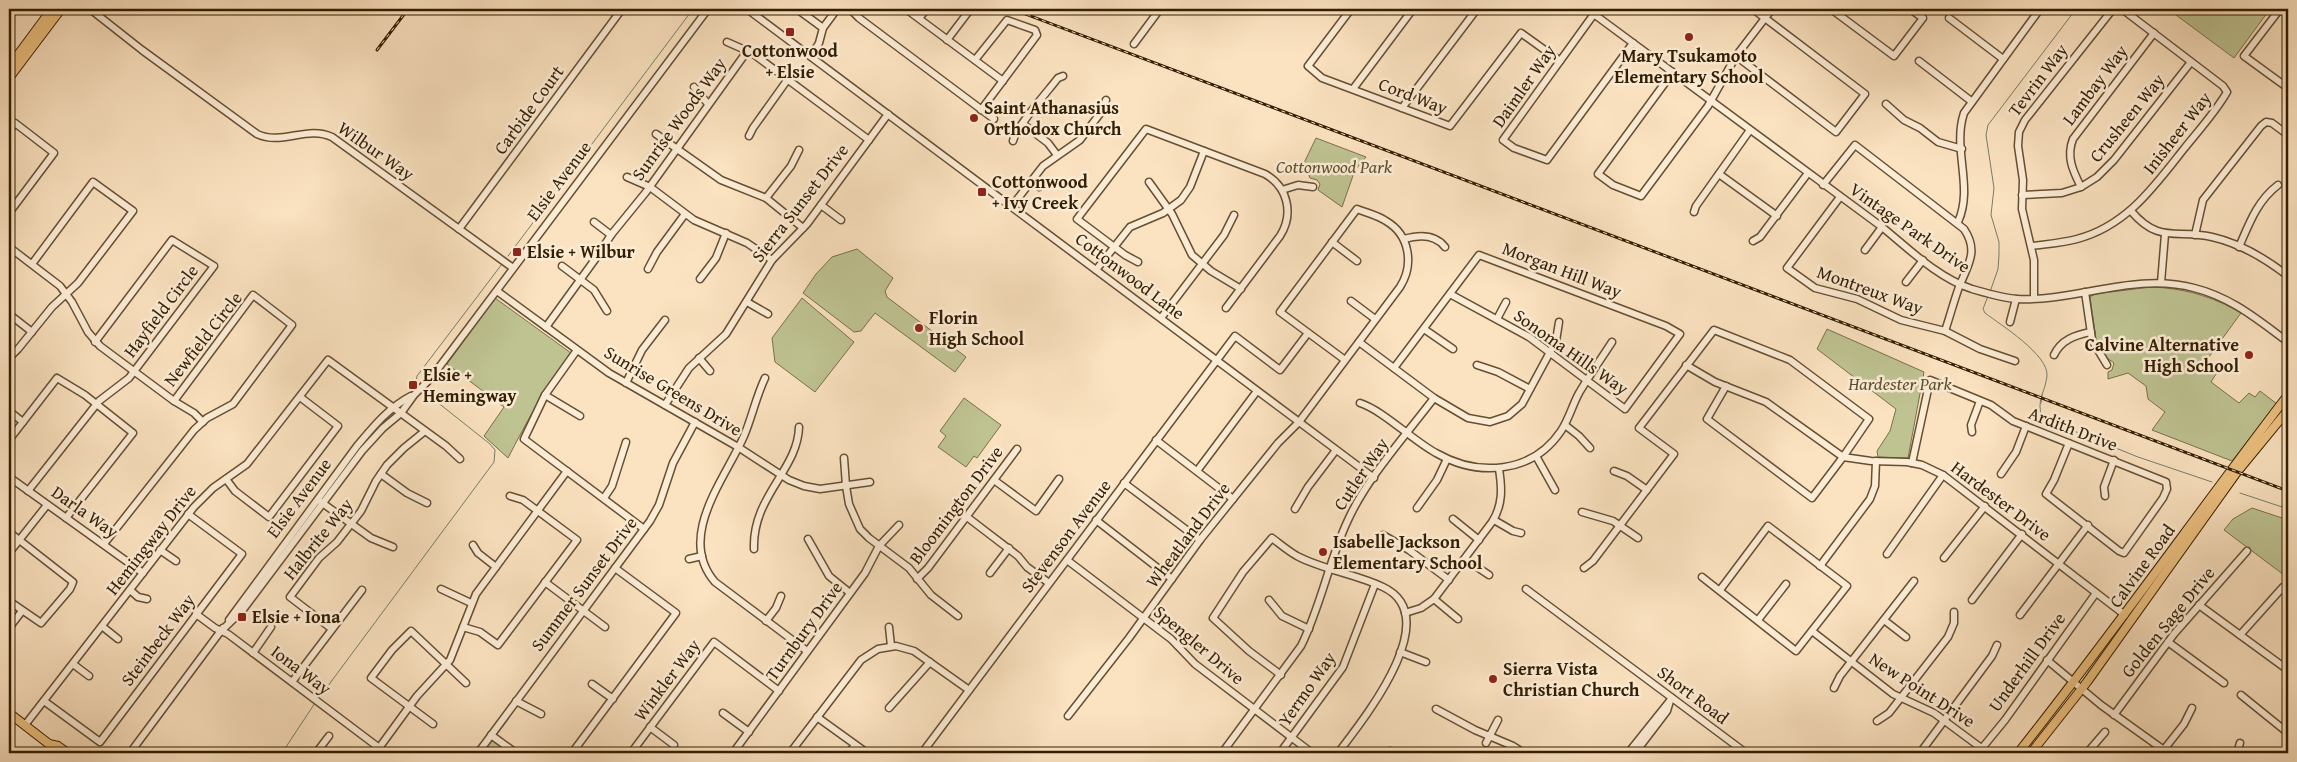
<svg xmlns="http://www.w3.org/2000/svg" width="2297" height="762" viewBox="0 0 2297 762" font-family="'Gentium Book Plus',serif">
<style>
.green{fill:#bfc392;stroke:#79704a}
.lines{fill:none;stroke-linecap:round;stroke-linejoin:round}
.stream{stroke:#747e6a;stroke-width:1}
.minor-casing{stroke:#654f31;stroke-width:9}
.major-casing{stroke:#331e01;stroke-width:10}
.minor{stroke:#fcecd6;stroke-width:6}
.major{stroke:#eec180;stroke-width:8}
.rail-casing{stroke:#331e01;stroke-width:3}
.rail{stroke:#fcecd6;stroke-width:1;stroke-dasharray:4;stroke-linecap:butt}
.poi-dot{fill:#8f2418;stroke:#fcecd6;stroke-width:2}
.labels{text-anchor:middle;stroke-width:5;stroke-linejoin:round;paint-order:stroke}
.poi-label{font-size:18px;font-weight:bold;fill:#331e01;stroke:#fcecd6;text-anchor:start}
.street-label{font-size:18px;fill:#331e01;stroke:#fcecd6}
.park-label{font-size:18px;font-style:italic;fill:#5d502c;stroke:#fcecd6}
</style>
<rect width="100%" height="100%" fill="#fbe2c0"/>
<filter id="stains"><feTurbulence type="fractalNoise" baseFrequency=".004" numOctaves="4"/><feColorMatrix values="0 0 0 0 .2 0 0 0 0 .09 0 0 0 0 .02 0 0 0 .5 -.17"/></filter>
<radialGradient id="worn" r=".72"><stop offset=".6" stop-color="#630" stop-opacity="0"/><stop offset="1" stop-color="#630" stop-opacity=".3"/></radialGradient>
<g class="green">
<polygon points="2168,9 2270,9 2234,58"/>
<polygon points="1316,138 1366,157 1355,170 1342,207 1318,190 1320,184 1317,180 1310,178 1304,163"/>
<polygon points="857,249 893,278 885,291 887,297 966,357 955,372 875,313 861,331 854,332 803,293 816,274 832,257"/>
<path d="M2150 287C2183 288 2212 296 2241 313L2206 361 2218 371 2211 382 2239 403 2249 393 2255 397 2260 391 2277 404 2232 461 2152 430 2165 412 2148 399 2146 386 2128 373 2108 379V372L2112 370 2114 363 2104 356 2096 339 2090 297 2095 294Z"/>
<path d="M495 298 571 353C546 386 527 421 508 458L484 436 504 407 447 364Z"/>
<polygon points="802,298 854,342 815,392 775,362 772,338"/>
<polygon points="1827,329 1924,372 1908,458 1878,457 1877,451 1890,431 1896,409 1817,349"/>
<polygon points="964,398 1001,425 977,458 974,456 966,467 938,447 946,436 940,431"/>
<polygon points="2252,508 2288,520 2288,578 2224,530 2233,519"/>
<polygon points="492,739 509,750 506,753 480,753"/>
</g>
<g class="lines">
<g class="stream">
<polyline points="508,256 693,9"/>
<polyline points="1990,292 1998,269 1999,255 1999,242 1991,215 1994,188 1986,135 1988,125 2076,9"/>
<path d="M1988 296 1983 309 1985 313C2001 325 2049 355 2047 376 2045 393 2036 400 2042 418L2138 457 2212 482"/>
<polyline points="416,383 417,376 502,264"/>
<polyline points="2041,403 2042,395"/>
<polyline points="2240,493 2288,509"/>
<polyline points="319,698 494,462 495,450 490,444 427,394"/>
<polyline points="282,753 315,703"/>
</g>
<g class="minor-casing">
<g id="minor">
<path d="M90 9 142 50 257 134C282 146 307 125 332 137L513 268"/>
<polyline points="747,9 1374,478"/>
<polyline points="797,9 823,28"/>
<polyline points="850,9 859,18 994,119"/>
<polyline points="906,9 1003,81"/>
<polyline points="1351,9 1308,66 1322,78 1450,126 1521,33 1560,61"/>
<path d="M1587 9 1882 227C1909 249 1938 278 1972 289 1986 293 2002 298 2017 299 2076 302 2134 272 2194 288 2231 297 2258 320 2288 342"/>
<polyline points="1831,9 1894,56 1923,18 1910,9"/>
<polyline points="2029,9 2036,14"/>
<polyline points="2280,9 2244,56 2288,88"/>
<polyline points="2281,9 2288,14"/>
<polyline points="1594,14 1503,140 1514,148 1547,160 1633,43"/>
<polyline points="919,18 927,9"/>
<polyline points="1949,18 2003,59"/>
<polyline points="947,40 969,11"/>
<polyline points="727,42 752,53 869,140"/>
<polyline points="1134,44 1160,9"/>
<polyline points="811,56 819,43 823,28 837,9"/>
<polyline points="1736,56 1836,132 1865,94 1753,9"/>
<polyline points="975,60 1007,20 1035,30 1037,35 981,110"/>
<polyline points="1919,61 1971,101"/>
<polyline points="1673,72 1598,174 1613,185 1641,196 1708,106 1736,56 1772,9"/>
<polyline points="694,87 708,104"/>
<polyline points="1353,89 1413,9"/>
<polyline points="1886,104 1904,120 1920,128 1938,142 1962,149"/>
<polyline points="1402,108 1477,9"/>
<polyline points="1023,124 1048,143 1057,155"/>
<polyline points="9,131 15,123 54,153 9,213"/>
<polyline points="656,134 721,180 766,198 803,228"/>
<polyline points="749,136 753,128 788,79"/>
<path d="M1013 141C1016 127 1048 91 1058 78L1063 76"/>
<polyline points="1719,174 1777,216"/>
<polyline points="627,177 650,187 694,220 747,243 772,260"/>
<polyline points="1031,181 1039,187"/>
<polyline points="1149,182 1172,214 1192,255 1211,271 1241,289"/>
<path d="M1823 185 1855 145 1964 229C1979 251 1968 265 1959 287 1954 301 1950 316 1945 331"/>
<path d="M2081 187C2073 171 2066 157 2073 139L2154 33"/>
<polyline points="1282,190 1298,185 1313,187"/>
<polyline points="2022,195 2062,193 2081,187 2097,177 2114,160 2191,62"/>
<polyline points="1840,197 1787,268 1815,288 1857,299 1901,320 1945,331 1980,349 2015,361"/>
<polyline points="766,198 791,166 799,150"/>
<polyline points="821,205 841,220"/>
<polyline points="1012,206 1043,166 1080,140 1102,111 1106,100"/>
<path d="M2131 211C2159 244 2176 229 2212 237 2239 243 2266 259 2288 276"/>
<polyline points="1694,212 1696,206 1750,130"/>
<polyline points="594,222 611,235"/>
<path d="M1958 222C1974 187 1952 149 1964 113L2040 9"/>
<polyline points="459,229 622,9"/>
<polyline points="2195,235 2203,200 2261,126 2266,122 2272,123 2288,135"/>
<path d="M1404 239C1418 235 1435 234 1445 247"/>
<polyline points="1753,241 1760,237 1808,173"/>
<polyline points="1332,242 1357,261"/>
<path d="M2032 246C2047 244 2062 243 2077 239 2126 226 2153 188 2183 150 2198 131 2215 113 2227 92L2223 86 2122 9"/>
<polyline points="9,247 60,286 72,302 88,332 100,346 174,401 194,413 203,422"/>
<path d="M2239 247C2249 224 2257 201 2278 185"/>
<polyline points="1865,250 1882,227"/>
<path d="M1138 262 1125 255 1077 219 1146 129 1265 174C1288 187 1294 214 1280 236L1226 308"/>
<polyline points="562,266 594,290 607,311"/>
<polyline points="648,269 657,252 685,214"/>
<polyline points="1096,270 1130,227 1163,213 1181,200 1190,187 1204,151"/>
<polyline points="700,279 716,258 726,233"/>
<polyline points="1906,282 1923,260"/>
<polyline points="2161,283 2165,234"/>
<polyline points="497,291 609,373 738,447 789,480 804,486 820,489 870,482"/>
<polyline points="2085,292 2092,340 2107,365"/>
<polyline points="2034,298 2034,260 2022,209 2023,180 2018,146 2019,132 2025,120 2113,9"/>
<polyline points="1351,301 1375,319"/>
<polyline points="747,302 768,314"/>
<polyline points="9,314 32,332"/>
<polyline points="1161,318 1224,235 1234,215"/>
<polyline points="1497,319 1506,302"/>
<polyline points="2010,322 2016,299"/>
<polyline points="546,327 596,258 611,235 646,192 748,50"/>
<polyline points="1424,329 1453,349"/>
<polyline points="1359,342 1434,398 1468,418 1490,422 1508,416 1522,404 1556,341 1559,322"/>
<polyline points="577,350 545,395 524,439 644,529"/>
<path d="M2054 355C2061 340 2075 335 2091 332"/>
<polyline points="9,358 18,349 52,307 78,283 133,211 93,182 32,264"/>
<polyline points="699,358 710,371"/>
<polyline points="1477,365 1498,372 1530,389"/>
<polyline points="1686,365 1715,382 1766,402 1843,457 1871,461 1907,462 1922,465 1943,475 2125,615"/>
<polyline points="1394,368 1479,255 1666,326 1680,334 1625,409 1529,337 1450,294"/>
<path d="M765 378C756 397 752 417 744 436 725 479 676 537 715 582L807 651"/>
<polyline points="626,383 642,350 665,320"/>
<polyline points="545,395 580,416"/>
<path d="M1360 403C1384 411 1412 440 1436 453 1478 477 1532 474 1561 431 1569 419 1572 406 1579 393 1589 376 1601 359 1612 342"/>
<polyline points="665,405 689,368 726,334 772,260 807,224 888,114"/>
<polyline points="9,411 23,422"/>
<polyline points="1565,425 1579,436 1590,448"/>
<polyline points="1972,432 1971,425 1980,401"/>
<polyline points="9,440 57,378 85,395 133,433 66,518"/>
<polyline points="1156,440 1233,499"/>
<polyline points="1536,456 1555,490"/>
<polyline points="844,458 846,486 849,504 860,529 869,538 909,568 931,595 958,616"/>
<polyline points="1912,463 1930,380 1991,405 2013,421 2166,482 2167,489 2163,498 2124,553 2119,551 2046,494 2054,480 2069,443"/>
<polyline points="1197,471 1257,391"/>
<polyline points="1614,471 1627,476 1647,490"/>
<polyline points="381,474 407,493 427,503"/>
<polyline points="2001,474 2016,452 2026,426"/>
<polyline points="9,477 143,573"/>
<polyline points="226,479 235,491 269,517 338,426 300,397"/>
<polyline points="994,480 1036,511 1059,479"/>
<polyline points="1124,483 1200,540"/>
<polyline points="28,491 99,401 129,378 214,266 172,240 95,342"/>
<polyline points="2105,496 2104,487 2114,460"/>
<polyline points="604,498 612,486 626,442"/>
<polyline points="321,502 371,538 393,547"/>
<polyline points="1417,508 1437,480 1447,459"/>
<polyline points="1295,509 1308,487 1336,450"/>
<polyline points="1582,512 1613,521 1638,538"/>
<polyline points="967,517 1018,556 1027,567 1049,583"/>
<polyline points="1453,519 1479,540"/>
<polyline points="1096,520 1172,579"/>
<polyline points="1494,520 1513,531 1521,533"/>
<polyline points="9,532 73,582 70,589 41,623 9,601"/>
<polyline points="1383,535 1409,550 1449,580"/>
<polyline points="808,539 829,576 850,593"/>
<polyline points="104,544 194,430 207,418 233,404 292,325 253,295 174,401"/>
<polyline points="473,545 478,553 496,567"/>
<path d="M754 549C752 496 798 470 799 427"/>
<polyline points="160,550 176,561"/>
<polyline points="9,553 47,505"/>
<polyline points="1887,554 1943,475"/>
<polyline points="1944,558 1985,506"/>
<polyline points="689,559 702,556"/>
<polyline points="1465,559 1489,575"/>
<polyline points="1067,560 1171,639 1195,664 1312,753"/>
<polyline points="1820,566 1870,499 1875,486 1876,461"/>
<polyline points="1584,568 1593,561 1674,454 1639,428 1714,330 1790,360 1869,419 1843,457 1812,498 1707,419 1726,386"/>
<polyline points="990,573 1009,548"/>
<polyline points="1702,577 1796,651 1847,586 1768,526 1720,590"/>
<polyline points="917,579 928,568 1017,449"/>
<polyline points="545,582 605,627"/>
<polyline points="441,589 471,603"/>
<polyline points="1526,589 1746,753"/>
<polyline points="130,590 138,597 147,599"/>
<polyline points="1434,599 1458,619"/>
<polyline points="1269,600 1282,616 1309,629"/>
<polyline points="1972,600 2022,534"/>
<polyline points="2199,605 2288,670"/>
<path d="M1405 613 1421 608 1434 599 1492 522C1503 505 1502 488 1499 469"/>
<polyline points="196,614 215,628 228,634 386,753"/>
<polyline points="2020,615 2088,525"/>
<path d="M229 620 357 446C373 427 388 408 411 396"/>
<polyline points="1758,620 1786,584"/>
<polyline points="1884,620 1906,637"/>
<polyline points="766,621 776,608 781,596"/>
<polyline points="103,627 118,639"/>
<polyline points="463,627 480,632 498,645 577,540 523,500 510,496"/>
<polyline points="889,627 891,646"/>
<polyline points="9,628 22,611"/>
<polyline points="332,629 290,597 319,558 337,542 361,511 376,481 387,465 404,448 425,431"/>
<polyline points="221,631 242,611 362,451 383,428 401,413 414,395 431,378 708,9"/>
<polyline points="1812,631 1893,694 1934,713 1988,753"/>
<polyline points="2240,635 2283,587"/>
<polyline points="2168,642 2224,683"/>
<polyline points="1400,652 1426,662"/>
<polyline points="253,653 271,627"/>
<polyline points="2047,660 2101,705 2168,753"/>
<polyline points="73,664 89,676"/>
<path d="M1281 675 1249 651 1213 618 1243 572 1272 538C1280 544 1288 551 1297 556 1324 570 1355 574 1383 587 1447 617 1362 721 1338 753"/>
<polyline points="292,682 362,590"/>
<polyline points="592,684 613,699"/>
<polyline points="1834,688 1840,676 1914,581"/>
<polyline points="2241,695 2288,733"/>
<polyline points="44,701 100,742 242,554 188,514"/>
<polyline points="516,701 541,714"/>
<polyline points="889,708 930,662"/>
<polyline points="1436,709 1475,730 1513,746 1524,753"/>
<polyline points="723,713 749,732"/>
<polyline points="2114,715 2174,634 2247,551"/>
<path d="M1068 716 1129 638 1200 540 1278 443 1299 422 1400 287C1414 265 1410 235 1386 221 1377 215 1367 213 1357 209L1280 312 1345 360"/>
<polyline points="817,717 867,753"/>
<polyline points="1877,721 1889,713 1948,637 1954,623 1954,612"/>
<polyline points="433,724 371,678 392,650 411,631 466,683"/>
<polyline points="25,725 194,507 213,488 247,464 328,360 446,446 460,459"/>
<polyline points="650,727 674,745"/>
<polyline points="491,735 516,753"/>
<polyline points="1486,743 1498,720"/>
<polyline points="379,748 417,696 450,660 476,594 567,471"/>
<polyline points="2162,752 2184,724 2192,708"/>
<polyline points="130,753 223,628"/>
<polyline points="316,753 329,736"/>
<polyline points="372,753 379,748 378,753"/>
<polyline points="478,753 650,521 659,505 673,463 695,422"/>
<polyline points="572,753 676,613 615,568"/>
<polyline points="631,753 714,642 779,691"/>
<polyline points="733,753 865,573 879,546 899,525"/>
<polyline points="790,753 861,660 878,649 896,646 914,651 969,690"/>
<polyline points="849,753 855,745"/>
<polyline points="922,753 1235,336 1280,370 1308,333"/>
<path d="M1222 753 1301 646C1321 606 1329 560 1348 520 1367 478 1406 435 1434 398"/>
<polyline points="1280,753 1343,667 1375,584"/>
<polyline points="1387,753 1390,751"/>
<polyline points="1628,753 1672,698"/>
<polyline points="1635,753 1667,711 1670,701"/>
<polyline points="1920,753 1992,656 1997,645"/>
<polyline points="1978,753 2005,720 2096,593"/>
<polyline points="2087,753 2105,732"/>
<polyline points="2237,753 2240,743"/>
</g>
</g>
<g class="major-casing">
<g id="major">
<polyline points="9,67 52,9"/>
<polyline points="9,78 61,9"/>
<polyline points="9,713 49,744 58,746 68,753"/>
<polyline points="49,744 54,753"/>
<path d="M2018 753C2111 636 2197 514 2288 395"/>
<polyline points="2031,753 2087,682 2237,472 2288,410"/>
</g>
</g>
<use href="#minor" class="minor"/>
<use href="#major" class="major"/>
<g class="rail-casing">
<g id="rail">
<polyline points="1012,9 2288,491"/>
<polyline points="377,50 408,9"/>
</g>
</g>
<use href="#rail" class="rail"/>
</g>
<g class="poi-dot">
<rect x="785" y="27" width="10" height="10" rx="2.5"/>
<circle cx="1689" cy="37" r="5"/>
<circle cx="974" cy="118" r="5"/>
<rect x="977" y="187" width="10" height="10" rx="2.5"/>
<rect x="512" y="247" width="10" height="10" rx="2.5"/>
<circle cx="919" cy="328" r="5"/>
<circle cx="2249" cy="355" r="5"/>
<rect x="408" y="380" width="10" height="10" rx="2.5"/>
<circle cx="1323" cy="552" r="5"/>
<rect x="237" y="612" width="10" height="10" rx="2.5"/>
<circle cx="1493" cy="679" r="5"/>
</g>
<g class="labels">
<g class="poi-label">
<text x="790" y="57" text-anchor="middle">Cottonwood<tspan x="790" dy="21">+ Elsie</tspan></text>
<text x="1689" y="62" text-anchor="middle">Mary Tsukamoto<tspan x="1689" dy="21">Elementary School</tspan></text>
<text x="984" y="114">Saint Athanasius<tspan x="984" dy="21">Orthodox Church</tspan></text>
<text x="992" y="188">Cottonwood<tspan x="992" dy="21">+ Ivy Creek</tspan></text>
<text x="527" y="258">Elsie + Wilbur</text>
<text x="929" y="324">Florin<tspan x="929" dy="21">High School</tspan></text>
<text x="2239" y="351" text-anchor="end">Calvine Alternative<tspan x="2239" dy="21">High School</tspan></text>
<text x="423" y="381">Elsie +<tspan x="423" dy="21">Hemingway</tspan></text>
<text x="1333" y="548">Isabelle Jackson<tspan x="1333" dy="21">Elementary School</tspan></text>
<text x="252" y="623">Elsie + Iona</text>
<text x="1503" y="675">Sierra Vista<tspan x="1503" dy="21">Christian Church</tspan></text>
</g>
<g class="street-label">
<text transform="translate(2038 80) rotate(-53)" y="6">Tevrin Way</text>
<text transform="translate(2095 85) rotate(-53)" y="6">Lambay Way</text>
<text transform="translate(1524 86) rotate(-55)" y="6">Daimler Way</text>
<text transform="translate(1413 96) rotate(21)" y="6">Cord Way</text>
<text transform="translate(529 110) rotate(-54)" y="6">Carbide Court</text>
<text transform="translate(2127 118) rotate(-51)" y="6">Crusheen Way</text>
<text transform="translate(679 119) rotate(-54)" y="6">Sunrise Woods Way</text>
<text transform="translate(2177 133) rotate(-52)" y="6">Inisheer Way</text>
<text transform="translate(376 151) rotate(35)" y="6">Wilbur Way</text>
<text transform="translate(559 181) rotate(-53)" y="6">Elsie Avenue</text>
<text transform="translate(800 203) rotate(-52)" y="6">Sierra Sunset Drive</text>
<text transform="translate(1910 228) rotate(35)" y="6">Vintage Park Drive</text>
<text transform="translate(1562 270) rotate(21)" y="6">Morgan Hill Way</text>
<text transform="translate(1130 276) rotate(37)" y="6">Cottonwood Lane</text>
<text transform="translate(1870 290) rotate(20)" y="6">Montreux Way</text>
<text transform="translate(161 311) rotate(-53)" y="6">Hayfield Circle</text>
<text transform="translate(203 339) rotate(-52)" y="6">Newfield Circle</text>
<text transform="translate(1571 352) rotate(35)" y="6">Sonoma Hills Way</text>
<text transform="translate(673 391) rotate(31)" y="6">Sunrise Greens Drive</text>
<text transform="translate(2073 429) rotate(21)" y="6">Ardith Drive</text>
<text transform="translate(1361 474) rotate(-56)" y="6">Cutler Way</text>
<text transform="translate(299 498) rotate(-53)" y="6">Elsie Avenue</text>
<text transform="translate(2001 501) rotate(37)" y="6">Hardester Drive</text>
<text transform="translate(956 505) rotate(-53)" y="6">Bloomington Drive</text>
<text transform="translate(85 512) rotate(35)" y="6">Darla Way</text>
<text transform="translate(1188 535) rotate(-53)" y="6">Wheatland Drive</text>
<text transform="translate(1066 536) rotate(-53)" y="6">Stevenson Avenue</text>
<text transform="translate(318 539) rotate(-51)" y="6">Halbrite Way</text>
<text transform="translate(151 540) rotate(-52)" y="6">Hemingway Drive</text>
<text transform="translate(2142 566) rotate(-54)" y="6">Calvine Road</text>
<text transform="translate(584 584) rotate(-53)" y="6">Summer Sunset Drive</text>
<text transform="translate(2168 622) rotate(-51)" y="6">Golden Sage Drive</text>
<text transform="translate(804 631) rotate(-54)" y="6">Turnbury Drive</text>
<text transform="translate(158 640) rotate(-53)" y="6">Steinbeck Way</text>
<text transform="translate(1199 645) rotate(40)" y="6">Spengler Drive</text>
<text transform="translate(2027 662) rotate(-54)" y="6">Underhill Drive</text>
<text transform="translate(301 670) rotate(37)" y="6">Iona Way</text>
<text transform="translate(667 680) rotate(-53)" y="6">Winkler Way</text>
<text transform="translate(1307 689) rotate(-55)" y="6">Yermo Way</text>
<text transform="translate(1922 690) rotate(33)" y="6">New Point Drive</text>
<text transform="translate(1693 695) rotate(37)" y="6">Short Road</text>
</g>
<g class="park-label">
<text x="1334" y="173">Cottonwood Park</text>
<text x="1900" y="390">Hardester Park</text>
</g>
</g>
<rect width="2297" height="762" fill="none" stroke="#fbe2c0" stroke-width="30"/>
<rect x="10" y="10" width="2277" height="742" fill="none" stroke="#331e01" stroke-width="2.5"/>
<rect x="15" y="15" width="2267" height="732" fill="none" stroke="#331e01"/>
<rect width="100%" height="100%" filter="url(#stains)"/>
<rect width="100%" height="100%" fill="url(#worn)"/>
</svg>
